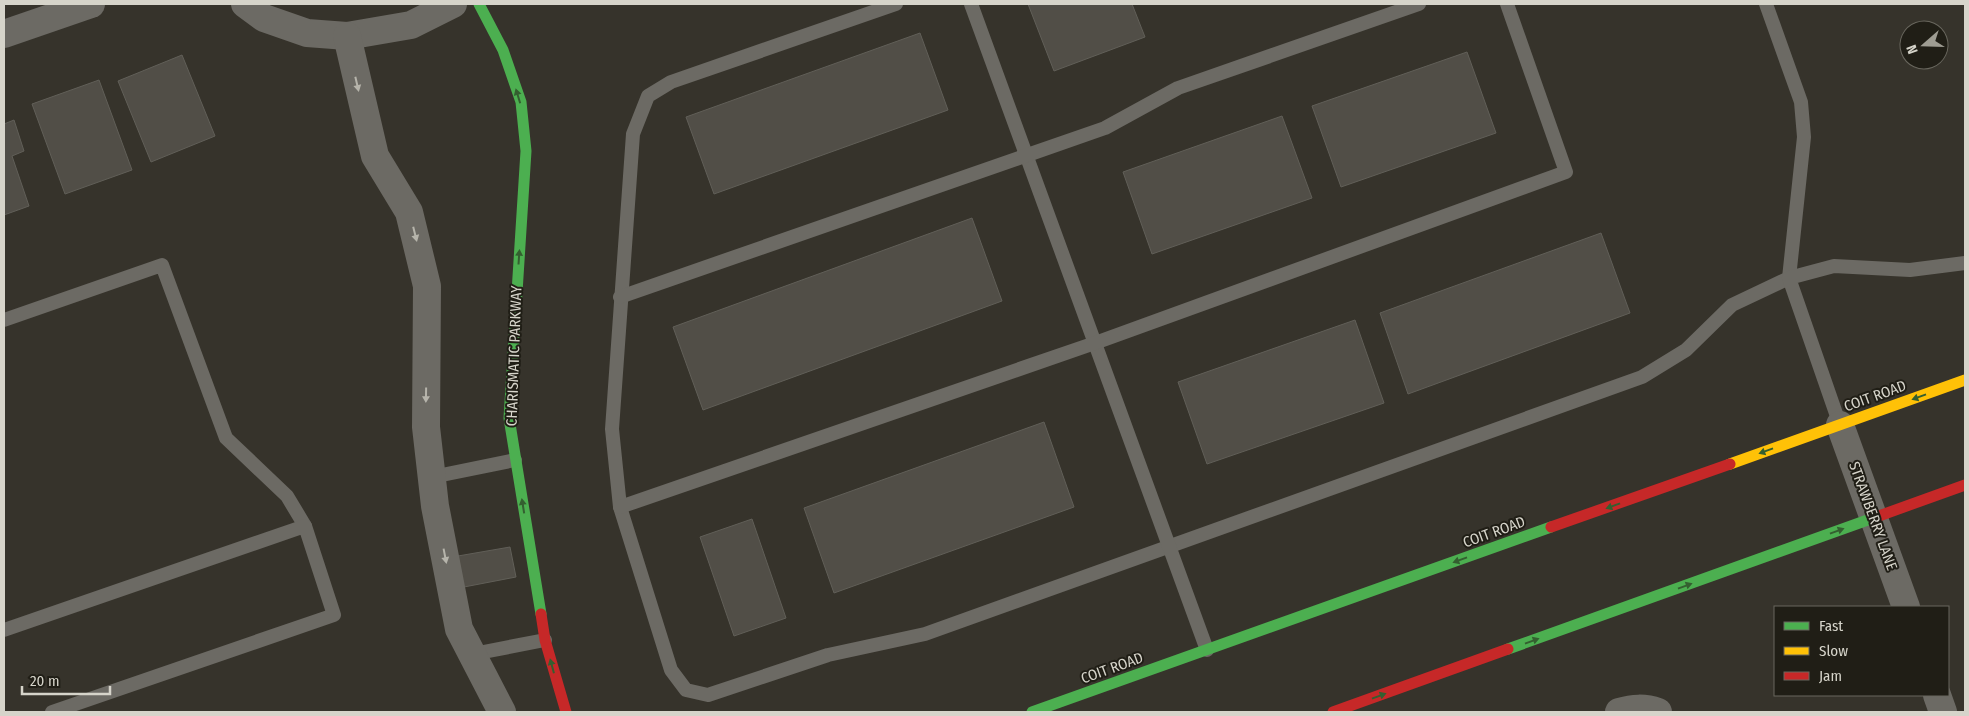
<svg xmlns="http://www.w3.org/2000/svg" width="1969" height="716" viewBox="0 0 1969 716" font-family="'Fira Sans Condensed',sans-serif">
<style>
.building{fill:#514e47;stroke:#615f58}
.lines{fill:none;stroke-linecap:round;stroke-linejoin:round}
.lane{stroke:#6c6a64;stroke-width:14}
.street{stroke:#6c6a64;stroke-width:28}
.fast{stroke:#4caf50;stroke-width:11}
.slow{stroke:#ffc107;stroke-width:11}
.jam{stroke:#c62828;stroke-width:11}
.oneway{fill:#b6b4ab}
.oneway2{fill:#345f30}
.labels{text-anchor:middle;stroke-width:4;stroke-linejoin:round;paint-order:stroke}
.street-label{font-size:15px;fill:#d6d4ca;stroke:#201e16}
</style>
<rect width="100%" height="100%" fill="#36332b"/>
<g class="building">
<polygon points="1028,4 1132,4 1145,37 1054,71"/>
<polygon points="920,33 948,110 714,194 686,117"/>
<polygon points="1467,52 1496,133 1341,187 1312,106"/>
<polygon points="182,55 215,136 151,162 118,81"/>
<polygon points="99,80 132,170 65,194 32,104"/>
<polygon points="1282,116 1312,198 1152,254 1123,172"/>
<polygon points="14,120 24,151 12,156 29,206 4,215 4,124"/>
<polygon points="972,218 1002,301 703,410 673,327"/>
<polygon points="1601,233 1630,313 1408,394 1380,313"/>
<polygon points="1355,320 1384,403 1207,464 1178,382"/>
<polygon points="1044,422 1074,507 834,593 804,508"/>
<polygon points="752,519 786,618 734,636 700,537"/>
<polygon points="510,547 516,577 464,587 458,556"/>
</g>
<g class="lines">
<g class="lane">
<polyline points="896,4 671,82 648,96 633,134 612,429 620,507 671,670 686,690 708,695 828,655 925,634 1642,377 1686,350 1732,305 1789,278 1804,137 1801,102 1766,4"/>
<polyline points="971,4 1207,650"/>
<polyline points="620,297 1105,128 1178,88 1419,4"/>
<polyline points="4,320 162,265 226,438 287,496 305,526"/>
<polyline points="1840,425 1789,278 1834,266 1910,270 1965,263"/>
<polyline points="432,477 515,460"/>
<polyline points="620,507 1095,343 1566,172 1507,4"/>
<polyline points="4,630 305,526 334,615 52,712"/>
<polyline points="473,654 545,640"/>
</g>
<g class="street">
<polyline points="245,4 264,18 307,33 347,36 411,25 453,4"/>
<polyline points="4,34 91,4"/>
<polyline points="347,36 375,156 409,212 427,286 426,427 435,506 459,629 502,712"/>
<polyline points="1840,425 1906,607"/>
<polyline points="1937,695 1943,712"/>
<path d="M1619 712C1633 708 1644 707 1658 712"/>
</g>
<g class="fast">
<polyline points="479,4 503,50 521,102 526,151 509,418 541,614"/>
<polyline points="1508,649 1876,517"/>
<polyline points="1032,712 1551,527"/>
</g>
<polyline class="slow" points="1730,464 1965,380"/>
<g class="jam">
<polyline points="1876,517 1965,485"/>
<polyline points="1551,527 1730,464"/>
<polyline points="541,614 545,640 566,712"/>
<polyline points="1333,712 1508,649"/>
</g>
</g>
<defs><path id="oneway-solid" d="M-6-.8H1V-3.2L6.5 0L1 3.2V.8H-6Z" transform="scale(1.25)"/></defs>
<g class="oneway">
<use href="#oneway-solid" transform="translate(357 84) rotate(77)"/>
<use href="#oneway-solid" transform="translate(415 234) rotate(76)"/>
<use href="#oneway-solid" transform="translate(426 395) rotate(91)"/>
<use href="#oneway-solid" transform="translate(445 556) rotate(79)"/>
</g>
<g class="oneway2">
<use href="#oneway-solid" transform="translate(518 96) rotate(-107)"/>
<use href="#oneway-solid" transform="translate(519 257) rotate(-86)"/>
<use href="#oneway-solid" transform="translate(1919 397) rotate(160)"/>
<use href="#oneway-solid" transform="translate(1766 451) rotate(160)"/>
<use href="#oneway-solid" transform="translate(523 506) rotate(-99)"/>
<use href="#oneway-solid" transform="translate(1613 506) rotate(160)"/>
<use href="#oneway-solid" transform="translate(1837 531) rotate(-20)"/>
<use href="#oneway-solid" transform="translate(1460 560) rotate(160)"/>
<use href="#oneway-solid" transform="translate(1685 586) rotate(-20)"/>
<use href="#oneway-solid" transform="translate(1532 641) rotate(-20)"/>
<use href="#oneway-solid" transform="translate(552 666) rotate(-105)"/>
<use href="#oneway-solid" transform="translate(1379 696) rotate(-20)"/>
</g>
<g class="labels">
<g class="street-label">
<text transform="translate(514 356) rotate(-88)" y="5">CHARISMATIC PARKWAY</text>
<text transform="translate(1875 396) rotate(-20)" y="5">COIT ROAD</text>
<text transform="translate(1873 516) rotate(70)" y="5">STRAWBERRY LANE</text>
<text transform="translate(1494 532) rotate(-20)" y="5">COIT ROAD</text>
<text transform="translate(1112 668) rotate(-20)" y="5">COIT ROAD</text>
</g>
</g>
<rect width="1969" height="716" fill="none" stroke="#d6d4ca" stroke-width="10"/>
<rect x="1774" y="606" width="175" height="90" fill="#201e16" stroke="#69675e"/>
<rect x="1784" y="622" width="25" height="8" fill="#4caf50" stroke="#69675e"/>
<text x="1819" y="631" font-size="15" fill="#d6d4ca">Fast</text>
<rect x="1784" y="647" width="25" height="8" fill="#ffc107" stroke="#69675e"/>
<text x="1819" y="656" font-size="15" fill="#d6d4ca">Slow</text>
<rect x="1784" y="672" width="25" height="8" fill="#c62828" stroke="#69675e"/>
<text x="1819" y="681" font-size="15" fill="#d6d4ca">Jam</text>
<g transform="translate(1924 45) rotate(250)"><circle r="24" fill="#201e16" stroke="#69675e"/>
<path d="M0-4L9 19L0 12L-9 19Z" fill="#9e9c92"/>
<text y="-8" font-size="14" font-weight="bold" text-anchor="middle" fill="#d6d4ca">N</text>
</g>
<path d="M22 686v8h88v-8" fill="none" stroke="#d6d4ca" stroke-width="2.5"/>
<text x="30" y="686" font-size="15" fill="#d6d4ca" stroke="#201e16" stroke-width="4" paint-order="stroke">20 m</text>
</svg>
